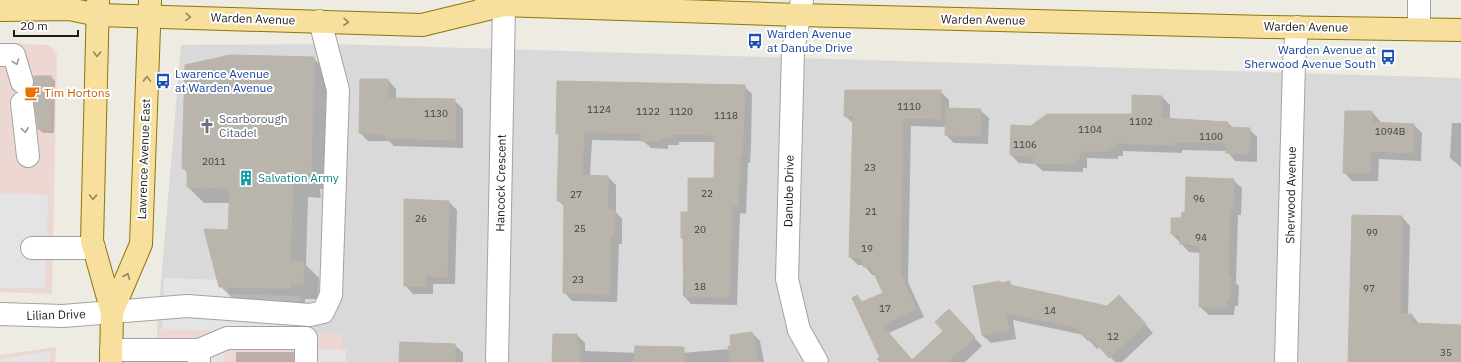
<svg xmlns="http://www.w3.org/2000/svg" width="1461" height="362" viewBox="0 0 1461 362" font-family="'IBM Plex Sans',sans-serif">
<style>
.residential{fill:#dad9d9}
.commercial{fill:#edd7d2}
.parking{fill:#e4e4e4}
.shadow{fill:#0003}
.building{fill:#b9b4ac;stroke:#beb4a5}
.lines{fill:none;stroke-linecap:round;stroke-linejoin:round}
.minor-casing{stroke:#a3a3a3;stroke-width:24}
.major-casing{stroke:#8c7708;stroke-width:24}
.minor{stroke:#fff;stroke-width:22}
.major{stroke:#f7df9d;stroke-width:22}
.oneway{stroke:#948763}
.oneway2{stroke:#999}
.labels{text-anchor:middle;stroke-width:4;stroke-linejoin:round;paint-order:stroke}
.number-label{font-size:10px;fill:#434240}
.street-label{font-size:12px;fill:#1c1c1c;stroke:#fff}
.transit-label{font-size:12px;fill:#164399;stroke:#fff;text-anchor:start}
.food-label{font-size:12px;fill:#c56008;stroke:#fff;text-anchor:start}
.worship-label{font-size:12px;fill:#5b616d;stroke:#fff;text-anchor:start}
.culture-label{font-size:12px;fill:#0d838f;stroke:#fff;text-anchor:start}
</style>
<rect width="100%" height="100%" fill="#edebe2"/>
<polygon class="residential" points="335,44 1461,78 1461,362 342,362 342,334 157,329 181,45"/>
<g class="commercial">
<polygon points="0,43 49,45 57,54 52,294 0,292"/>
<polygon points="157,329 342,334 342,362 157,362"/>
<polygon points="56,347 55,362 0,362 0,355"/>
</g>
<g class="parking">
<polygon points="0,193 48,195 45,288 0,288"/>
<polygon points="164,278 228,280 228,294 300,296 299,334 162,329"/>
<polygon points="306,349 346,350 346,362 305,362"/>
<polygon points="50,351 50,362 0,362 0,359"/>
<polygon points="171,351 225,353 224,362 171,362"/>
</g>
<g class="shadow">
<polygon points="313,58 329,73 326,189 320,189 321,198 308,197 306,265 319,278 318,299 305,299 305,304 236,302 220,286 229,231 230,203 204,203 188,187 188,174 183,168"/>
<polygon points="35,77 51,77 55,81 54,133 43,133 38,129"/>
<polygon points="388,80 396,89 396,99 454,100 463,109 463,148 394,146 389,141 368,141 360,133"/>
<polygon points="744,86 752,94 751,147 750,163 748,163 746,214 740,213 737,305 691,304 683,295 684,240 682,237 689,213 715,179 716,142 679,142 679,145 668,145 668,149 651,148 643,141 592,140 590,176 608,177 616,185 616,212 622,219 622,244 619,244 617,302 572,301 564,292 565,207 558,200 560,136 557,133"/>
<polygon points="940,91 949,100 949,109 980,110 989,118 988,144 954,143 946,135 946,127 911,126 908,282 924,317 889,333 912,361 957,319 982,346 965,362 880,362 877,359 880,356 856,296 863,303 884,293 876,275 872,275 864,265 858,265 850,257 854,124 845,116"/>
<polygon points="1162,97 1170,105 1170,119 1228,123 1233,128 1249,129 1257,137 1257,162 1235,161 1227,151 1182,150 1182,153 1123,151 1123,156 1118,156 1118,159 1087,158 1087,168 1083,168 1083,172 1043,171 1035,164 1019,163 1011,155 1012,126 1032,127 1133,115"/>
<polygon points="1372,112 1380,121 1380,124 1414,125 1422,133 1421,161 1379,159 1378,181 1352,181 1344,172"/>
<polygon points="1452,123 1461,123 1461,167 1450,158"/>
<polygon points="1233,180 1242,188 1241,215 1238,215 1236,283 1239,286 1238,306 1235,306 1234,315 1209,315 1200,307 1201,253 1189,252 1172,234 1186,213"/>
<polygon points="449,202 457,210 455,284 433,284 433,294 413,294 405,285"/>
<polygon points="1402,217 1410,226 1408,315 1412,315 1420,325 1461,326 1461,362 1349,362"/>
<polygon points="1009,282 1014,287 1108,307 1127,304 1153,333 1122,362 1115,362 1100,346 1097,349 1084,335 1013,320 1016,339 991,343 982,335 1001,284"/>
<polygon points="752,333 760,341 764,362 553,362 554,335 577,335 585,343 585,351 669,354 730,349"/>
<polygon points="455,345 463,353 463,362 401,362"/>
<polygon points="236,352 293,352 304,362 236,362"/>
</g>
<g class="building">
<polygon points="230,55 314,57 311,174 305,173 305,182 293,182 290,261 304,262 303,284 290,284 290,288 219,287 204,229 228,230 230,188 187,187 187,168 182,169 185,65"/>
<polygon points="34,76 51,76 50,129 38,129 34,101 28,92 34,85"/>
<polygon points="360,79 388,79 388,98 455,99 455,140 385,138 385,134 359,133"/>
<polygon points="557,81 745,85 743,138 742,155 740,155 738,206 732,206 729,297 686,296 683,264 683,238 681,238 681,212 688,212 688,178 714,178 715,135 671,134 671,137 660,137 660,141 641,141 642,133 584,132 582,175 608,176 608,209 615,210 614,236 611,236 609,294 563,293 564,201 557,201 559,134 556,134"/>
<polygon points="845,90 941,90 941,119 903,118 900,273 916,309 882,325 912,360 943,331 935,322 949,309 975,337 948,362 882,362 852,298 857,295 862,302 883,293 871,267 863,267 863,258 849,257 853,116 844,116"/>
<polygon points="1132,95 1162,96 1161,118 1228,122 1228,127 1250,128 1249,154 1226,153 1226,143 1174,142 1174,145 1115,143 1115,148 1110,148 1110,151 1079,151 1079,160 1075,160 1075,164 1033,163 1034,156 1010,155 1011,125 1031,126 1047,114 1132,114"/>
<polygon points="946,108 981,109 980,136 945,135"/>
<polygon points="1345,111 1372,111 1372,122 1414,124 1413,153 1371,151 1370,173 1343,173"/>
<polygon points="1186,177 1234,179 1233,208 1230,207 1228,277 1231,277 1230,298 1227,298 1226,307 1199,307 1200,245 1180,244 1180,235 1171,234 1171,218 1181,218 1182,212 1185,212"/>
<polygon points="404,199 449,201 447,277 425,276 425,286 404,286"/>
<polygon points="1352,215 1402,216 1400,314 1412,314 1412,323 1461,325 1461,362 1348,362"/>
<polygon points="1000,281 1001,283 1010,281 1010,285 1107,306 1119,295 1146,324 1109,358 1091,338 1088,341 1075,327 1006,313 1009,330 982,335 973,286"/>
<polygon points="752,332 758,362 731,362 728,346 731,346 730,335"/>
<polygon points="553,334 577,334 577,345 580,345 580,362 552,362"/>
<polygon points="400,342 455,344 455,362 399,362"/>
<polygon points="635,346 684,347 684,362 634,362"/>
</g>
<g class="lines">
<g class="minor-casing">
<g id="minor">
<polyline points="802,0 793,51 787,279 799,330 817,362"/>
<polyline points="1419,29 1419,0"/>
<polyline points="0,55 14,55 22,82"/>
<polyline points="22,103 28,156"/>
<polyline points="32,248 94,248"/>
<polyline points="0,314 63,316 187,306 310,315 323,312 331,295 338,90 320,21"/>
<polyline points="111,350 199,350 199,362"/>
<polyline points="199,350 227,338 306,338 306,362"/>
<polyline points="497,362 504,5"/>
<polyline points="1286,362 1294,63 1297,27"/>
</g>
</g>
<g class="major-casing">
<g id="major">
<polyline points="98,0 92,241 112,312 111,362"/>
<polyline points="486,0 504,5 799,15 1267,27 1461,30"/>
<polyline points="0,10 69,9 98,15 422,25 504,5"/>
<polyline points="112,312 141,244 150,1"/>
</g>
</g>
<use href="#minor" class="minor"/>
<use href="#major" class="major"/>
</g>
<defs><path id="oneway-chevron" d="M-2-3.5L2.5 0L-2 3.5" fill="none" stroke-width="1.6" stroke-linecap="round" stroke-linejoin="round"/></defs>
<g class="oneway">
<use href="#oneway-chevron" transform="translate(188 17) rotate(2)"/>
<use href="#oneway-chevron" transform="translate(346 22) rotate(2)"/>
<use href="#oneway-chevron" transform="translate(97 54) rotate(92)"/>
<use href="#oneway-chevron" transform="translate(147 79) rotate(-88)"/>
<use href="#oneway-chevron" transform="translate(93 197) rotate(92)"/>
<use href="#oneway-chevron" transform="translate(127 276) rotate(-67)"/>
</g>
<g class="oneway2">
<use href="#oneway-chevron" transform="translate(16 62) rotate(71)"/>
<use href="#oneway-chevron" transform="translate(25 130) rotate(84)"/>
</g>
<defs>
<g id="bus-bare" transform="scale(1.2)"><path d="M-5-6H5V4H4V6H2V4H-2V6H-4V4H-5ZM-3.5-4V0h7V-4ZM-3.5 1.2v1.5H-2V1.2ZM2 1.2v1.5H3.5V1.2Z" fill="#1a4fb4" stroke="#fff" stroke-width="2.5" paint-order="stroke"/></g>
<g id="cafe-bare" transform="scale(1.2)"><path d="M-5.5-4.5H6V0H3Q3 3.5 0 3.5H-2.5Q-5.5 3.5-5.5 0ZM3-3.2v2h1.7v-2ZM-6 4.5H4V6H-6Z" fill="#e8710a" stroke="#fff" stroke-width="2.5" paint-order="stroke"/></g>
<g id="church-bare" transform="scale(1.2)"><path d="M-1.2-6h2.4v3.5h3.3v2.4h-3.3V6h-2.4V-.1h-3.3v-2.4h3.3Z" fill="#6b7280" stroke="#fff" stroke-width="2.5" paint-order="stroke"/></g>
<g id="building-bare" transform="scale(1.2)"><path d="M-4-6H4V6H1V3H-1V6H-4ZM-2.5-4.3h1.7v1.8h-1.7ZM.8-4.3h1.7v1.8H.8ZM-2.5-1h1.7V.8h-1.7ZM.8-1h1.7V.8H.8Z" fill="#0f9aa8" stroke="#fff" stroke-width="2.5" paint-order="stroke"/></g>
</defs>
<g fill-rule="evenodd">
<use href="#bus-bare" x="755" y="41"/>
<use href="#bus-bare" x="1388" y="57"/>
<use href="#bus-bare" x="163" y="81"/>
<use href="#cafe-bare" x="32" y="93"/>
<use href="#church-bare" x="207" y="126"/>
<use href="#building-bare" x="246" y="178"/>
</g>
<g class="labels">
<g class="number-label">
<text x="909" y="110">1110</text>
<text x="599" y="113">1124</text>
<text x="648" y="115">1122</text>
<text x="681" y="115">1120</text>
<text x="436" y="117">1130</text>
<text x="726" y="119">1118</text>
<text x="1141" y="125">1102</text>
<text x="1090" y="133">1104</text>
<text x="1390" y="135">1094B</text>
<text x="1211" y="140">1100</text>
<text x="1025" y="148">1106</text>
<text x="214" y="165">2011</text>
<text x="870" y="171">23</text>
<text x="707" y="197">22</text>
<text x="576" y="198">27</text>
<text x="1199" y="202">96</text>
<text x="871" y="215">21</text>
<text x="421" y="222">26</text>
<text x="580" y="232">25</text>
<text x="700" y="233">20</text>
<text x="1372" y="236">99</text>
<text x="1201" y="241">94</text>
<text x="867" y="252">19</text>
<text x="578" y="283">23</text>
<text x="700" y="290">18</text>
<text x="1369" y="292">97</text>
<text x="885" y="312">17</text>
<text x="1050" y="314">14</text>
<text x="1113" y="340">12</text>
<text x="1446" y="356">35</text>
</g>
<g class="street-label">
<text transform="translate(253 19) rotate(2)" y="4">Warden Avenue</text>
<text transform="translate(983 20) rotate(1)" y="4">Warden Avenue</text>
<text transform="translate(1306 27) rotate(1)" y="4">Warden Avenue</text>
<text transform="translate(144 159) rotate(-88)" y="4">Lawrence Avenue East</text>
<text transform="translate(501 183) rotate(-89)" y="4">Hancock Crescent</text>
<text transform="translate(789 191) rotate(-89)" y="4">Danube Drive</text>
<text transform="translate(1291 195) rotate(-89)" y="4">Sherwood Avenue</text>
<text transform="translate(56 315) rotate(-2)" y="4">Lilian Drive</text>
</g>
<g class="transit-label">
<text x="767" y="38">Warden Avenue<tspan x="767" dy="14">at Danube Drive</tspan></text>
<text x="1376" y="54" text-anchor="end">Warden Avenue at<tspan x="1376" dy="14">Sherwood Avenue South</tspan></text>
<text x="175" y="78">Lwarence Avenue<tspan x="175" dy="14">at Warden Avenue</tspan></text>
</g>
<g class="food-label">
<text x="44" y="97">Tim Hortons</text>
</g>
<g class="worship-label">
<text x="219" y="123">Scarborough<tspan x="219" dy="14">Citadel</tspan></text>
</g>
<g class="culture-label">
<text x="258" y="182">Salvation Army</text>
</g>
</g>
<path d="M14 30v6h64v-6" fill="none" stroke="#1c1c1c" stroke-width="2"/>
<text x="20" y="30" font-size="12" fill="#1c1c1c" stroke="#ffffff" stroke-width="3" paint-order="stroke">20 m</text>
</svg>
